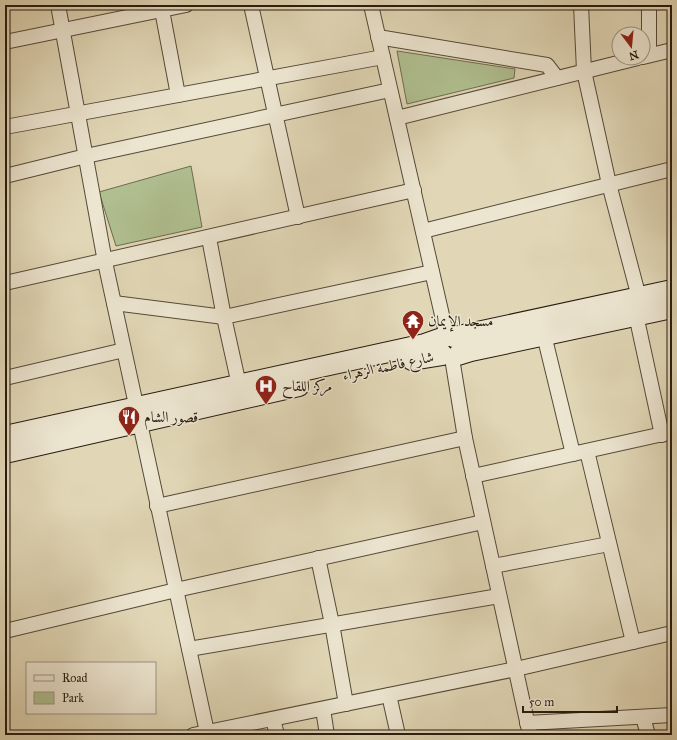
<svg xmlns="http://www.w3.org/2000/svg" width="677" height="740" viewBox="0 0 677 740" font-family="'IM FELL Great Primer',Amiri,serif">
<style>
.green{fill:#b0bf90;stroke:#6c6d50}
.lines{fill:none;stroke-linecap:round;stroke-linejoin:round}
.street-casing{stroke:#564a39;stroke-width:16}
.secondary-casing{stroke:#281b0f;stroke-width:22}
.street{stroke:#ece5d0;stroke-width:14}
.secondary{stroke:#ece5d0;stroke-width:20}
.labels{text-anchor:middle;stroke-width:3;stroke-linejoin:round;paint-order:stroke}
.poi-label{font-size:15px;fill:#281b0f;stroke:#ece5d0;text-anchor:start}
.street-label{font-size:15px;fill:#281b0f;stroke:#ece5d0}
</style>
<rect width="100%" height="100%" fill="#e1d7b6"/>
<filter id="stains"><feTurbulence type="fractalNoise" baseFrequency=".005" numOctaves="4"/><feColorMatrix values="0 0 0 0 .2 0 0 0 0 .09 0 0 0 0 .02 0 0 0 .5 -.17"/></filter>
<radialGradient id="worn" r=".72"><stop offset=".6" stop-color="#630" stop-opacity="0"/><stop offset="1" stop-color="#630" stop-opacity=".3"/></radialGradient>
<g class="green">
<polygon points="397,51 515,69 514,78 407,104"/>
<polygon points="191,166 202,227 116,246 99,192"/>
</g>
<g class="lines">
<g class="street-casing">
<g id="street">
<polyline points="58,5 105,262 207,732"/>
<polyline points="161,5 178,95"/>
<polyline points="251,5 298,217"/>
<polyline points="371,5 447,337"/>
<polyline points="581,5 584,71 609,184 641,305"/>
<polyline points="378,37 547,65 557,78"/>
<polyline points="5,42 186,5"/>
<polyline points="649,55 649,5"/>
<polyline points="643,57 672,50"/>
<polyline points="397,118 638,58"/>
<polyline points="5,127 383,57"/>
<polyline points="5,176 86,156 390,90"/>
<polyline points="423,231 672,169"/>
<polyline points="5,283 414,190"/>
<polyline points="114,303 224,317 209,238"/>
<polyline points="636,315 662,435"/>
<polyline points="544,335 573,454"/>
<polyline points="452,358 465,438 530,735"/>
<polyline points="5,378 124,350"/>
<polyline points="239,385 224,317 432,272"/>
<polyline points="587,451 633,642"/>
<polyline points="473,476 672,432"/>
<polyline points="157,506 465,438"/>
<polyline points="318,558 332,624 346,704"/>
<polyline points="493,566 609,544"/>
<polyline points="5,631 176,590 483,522"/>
<polyline points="189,649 499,596"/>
<polyline points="389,695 398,735"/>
<polyline points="323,709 327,735"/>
<polyline points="643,717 648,735"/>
<polyline points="273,719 277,735"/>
<polyline points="527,723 672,715"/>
<polyline points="193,735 516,669 672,633"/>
</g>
</g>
<g class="secondary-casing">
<g id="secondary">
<polyline points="454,337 672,290"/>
<polyline points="458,355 471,351 672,308"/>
<polyline points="412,360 443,355"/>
<polyline points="5,436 425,344 445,337"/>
<polyline points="5,453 299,386"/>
</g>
</g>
<use href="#street" class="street"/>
<use href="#secondary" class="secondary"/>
</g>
<defs>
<g id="temple-pin" transform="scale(1.15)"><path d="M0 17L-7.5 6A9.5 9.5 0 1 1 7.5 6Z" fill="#8f2418" stroke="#ece5d0"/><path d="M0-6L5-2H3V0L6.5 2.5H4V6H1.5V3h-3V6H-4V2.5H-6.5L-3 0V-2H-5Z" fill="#fff"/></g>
<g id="hospital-pin" transform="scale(1.15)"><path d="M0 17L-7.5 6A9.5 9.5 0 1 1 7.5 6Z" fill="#8f2418" stroke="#ece5d0"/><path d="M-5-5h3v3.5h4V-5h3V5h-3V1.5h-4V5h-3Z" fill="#fff"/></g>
<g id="restaurant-pin" transform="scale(1.15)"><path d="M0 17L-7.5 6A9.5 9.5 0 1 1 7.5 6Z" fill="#8f2418" stroke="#ece5d0"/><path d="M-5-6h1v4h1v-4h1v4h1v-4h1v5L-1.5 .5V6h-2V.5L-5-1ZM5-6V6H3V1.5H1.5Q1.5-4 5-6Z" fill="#fff"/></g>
</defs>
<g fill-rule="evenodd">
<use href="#temple-pin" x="413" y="321"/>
<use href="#hospital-pin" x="266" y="386"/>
<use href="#restaurant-pin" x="129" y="417"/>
</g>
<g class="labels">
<g class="poi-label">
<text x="428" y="326">مسجد الإيمان</text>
<text x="282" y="391">مركز اللقاح</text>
<text x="144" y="422">قصور الشام</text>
</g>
<g class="street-label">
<text transform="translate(388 366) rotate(-12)" y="5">شارع فاطمة الزهراء</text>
</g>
</g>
<rect width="677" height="740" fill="none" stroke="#e1d7b6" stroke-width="20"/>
<rect x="6" y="6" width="665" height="728" fill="none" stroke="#281b0f" stroke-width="2"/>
<rect x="10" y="10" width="657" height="720" fill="none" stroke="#281b0f"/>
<rect x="26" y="662" width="130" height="52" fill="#ece5d0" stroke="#9e9483"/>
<rect x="34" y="675" width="20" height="6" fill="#ece5d0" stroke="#9e9483"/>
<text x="62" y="682" font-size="12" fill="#281b0f">Road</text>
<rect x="34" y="692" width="20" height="12" fill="#b0bf90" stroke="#9e9483"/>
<text x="62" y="702" font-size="12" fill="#281b0f">Park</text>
<g transform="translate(631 46) rotate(164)"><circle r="19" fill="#ece5d0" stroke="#9e9483"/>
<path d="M0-3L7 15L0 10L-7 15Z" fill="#8f2418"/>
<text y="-6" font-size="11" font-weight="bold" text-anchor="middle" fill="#281b0f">N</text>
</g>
<path d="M523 706v6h94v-6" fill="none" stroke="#281b0f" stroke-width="2"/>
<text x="529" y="706" font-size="12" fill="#281b0f" stroke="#ece5d0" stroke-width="3" paint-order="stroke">50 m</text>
<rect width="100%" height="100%" filter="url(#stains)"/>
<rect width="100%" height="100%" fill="url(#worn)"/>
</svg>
